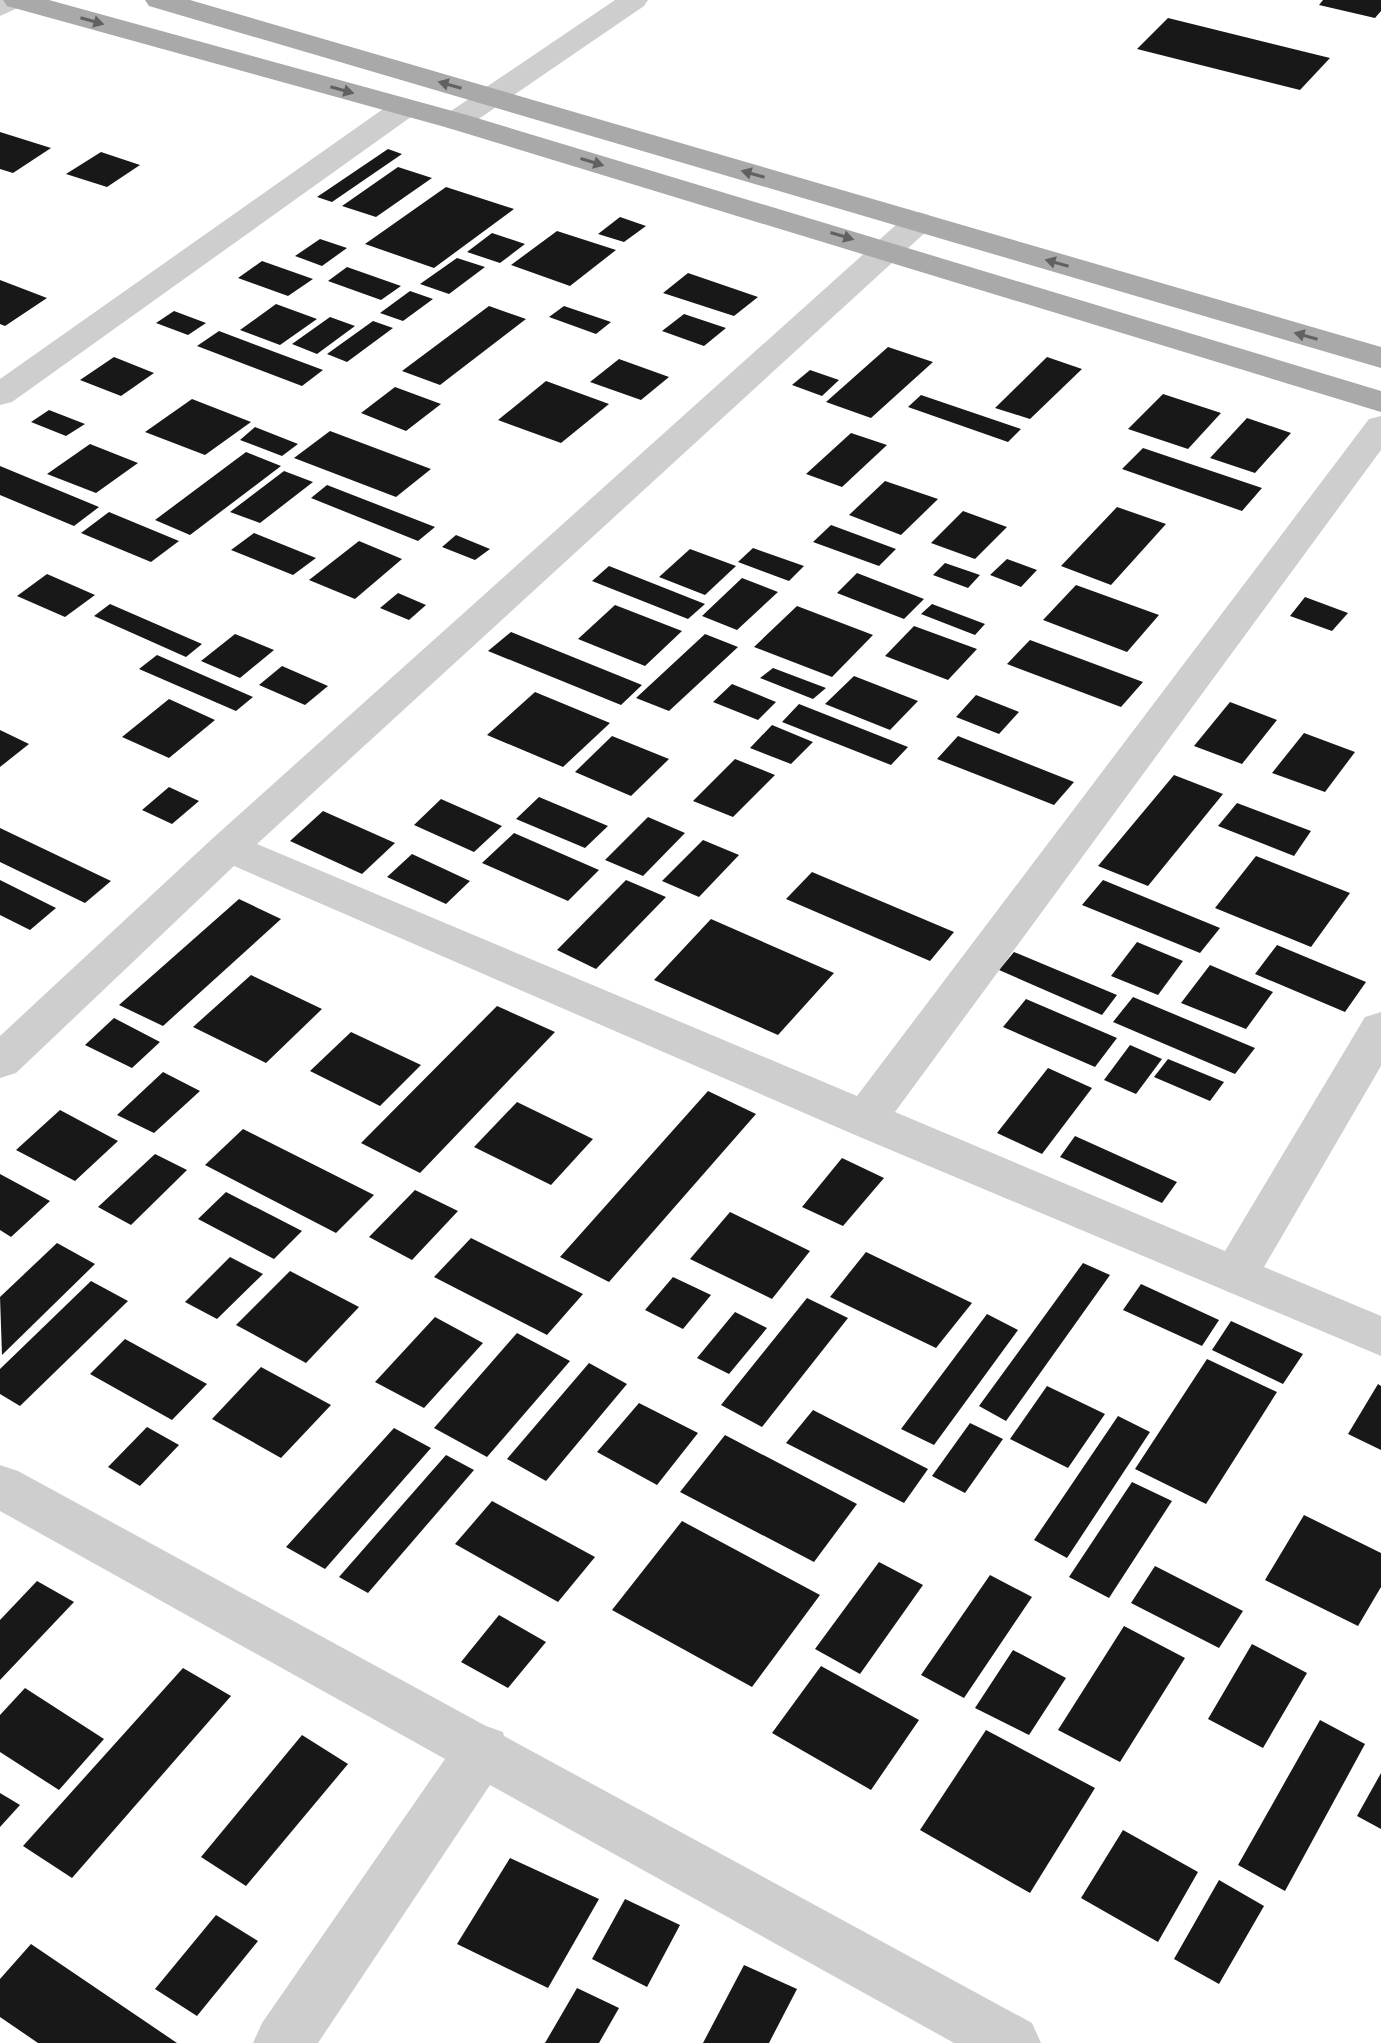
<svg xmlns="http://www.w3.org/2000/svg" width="1381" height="2043" viewBox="0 0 1381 2043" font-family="Overpass,sans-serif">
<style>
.building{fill:#181818}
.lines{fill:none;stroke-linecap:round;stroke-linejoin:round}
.minor{fill:#cecece;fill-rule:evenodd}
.major{fill:#a9a9a9;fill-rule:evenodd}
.oneway{fill:#616161}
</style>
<rect width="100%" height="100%" fill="#fff"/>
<g class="building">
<polygon points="1323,0 1381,0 1381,11 1375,18 1319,5"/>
<polygon points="1168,18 1330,58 1300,90 1137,49"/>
<polygon points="0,132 51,148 13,173 0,169"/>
<polygon points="388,149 402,154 332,202 317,197"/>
<polygon points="101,152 140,165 107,187 66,174"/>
<polygon points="398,167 432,178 376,217 342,206"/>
<polygon points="446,187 514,209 434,268 365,244"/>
<polygon points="620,217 646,226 624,242 598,234"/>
<polygon points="557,231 616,250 570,286 511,265"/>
<polygon points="492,233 525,244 500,263 467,252"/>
<polygon points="320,239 347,248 322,266 295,256"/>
<polygon points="457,258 485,267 449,294 420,284"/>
<polygon points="262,261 313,279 288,296 238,278"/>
<polygon points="347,267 401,286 381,300 328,281"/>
<polygon points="688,273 758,297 734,316 663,293"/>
<polygon points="0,280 47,298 5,326 0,324"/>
<polygon points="410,291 433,299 403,321 380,313"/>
<polygon points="276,304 317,319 280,345 240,330"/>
<polygon points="489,306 526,319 440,385 402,371"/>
<polygon points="564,306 611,322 596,334 549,317"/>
<polygon points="174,311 206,323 188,335 156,323"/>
<polygon points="684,314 726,328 704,346 662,331"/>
<polygon points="330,317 355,326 317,354 292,344"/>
<polygon points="373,321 393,328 347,362 327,354"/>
<polygon points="219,331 323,370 302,386 197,346"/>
<polygon points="888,347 933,362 871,418 826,402"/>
<polygon points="114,357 154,373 121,396 80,380"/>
<polygon points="1047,357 1082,369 1030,419 995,408"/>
<polygon points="619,359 669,377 641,400 590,382"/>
<polygon points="810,370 839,380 822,396 792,385"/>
<polygon points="546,381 609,404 561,443 498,420"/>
<polygon points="395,387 441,404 406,431 361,413"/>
<polygon points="1163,394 1221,413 1188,449 1128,429"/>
<polygon points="921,395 1021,429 1008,442 908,407"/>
<polygon points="192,399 251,422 205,455 145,432"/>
<polygon points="49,410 85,424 66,436 31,422"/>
<polygon points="1247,418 1291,433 1255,473 1210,458"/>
<polygon points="255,427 298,444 282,456 240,440"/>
<polygon points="330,431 431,469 396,497 294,458"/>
<polygon points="851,433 887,445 842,487 806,474"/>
<polygon points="90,444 138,463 96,493 47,474"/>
<polygon points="1143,448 1262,488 1242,511 1122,469"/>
<polygon points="246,452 281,466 190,535 155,520"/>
<polygon points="0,466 99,507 74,526 0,495"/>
<polygon points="284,471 313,482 260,523 230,512"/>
<polygon points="885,481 938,499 901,535 849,515"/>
<polygon points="327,485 435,527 418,541 311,498"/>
<polygon points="1117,507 1166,524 1111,585 1061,566"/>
<polygon points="963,511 1007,527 975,559 931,543"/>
<polygon points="109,512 179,541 151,562 81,533"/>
<polygon points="831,525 896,549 879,566 813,542"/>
<polygon points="254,533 316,558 293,575 231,550"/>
<polygon points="456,535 490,549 475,560 442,547"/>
<polygon points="359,541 402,559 355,599 309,580"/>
<polygon points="753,548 804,566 789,581 738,562"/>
<polygon points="690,549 736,566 705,595 659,577"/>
<polygon points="1007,559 1037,570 1021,587 990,575"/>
<polygon points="945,563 980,575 968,588 933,575"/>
<polygon points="609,566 705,604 688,619 592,581"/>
<polygon points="857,573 924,599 904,619 837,593"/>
<polygon points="47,574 95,595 65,617 17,596"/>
<polygon points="742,578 778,592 737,630 702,616"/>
<polygon points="1076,585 1159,615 1127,652 1043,620"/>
<polygon points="398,593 426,605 409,620 380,608"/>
<polygon points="1305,597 1348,613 1332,631 1290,616"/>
<polygon points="110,604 202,644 186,657 94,616"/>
<polygon points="932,604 985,624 975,635 921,614"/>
<polygon points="615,605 682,631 645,666 578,639"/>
<polygon points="797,606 873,635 832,677 754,647"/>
<polygon points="914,626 977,649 948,680 885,656"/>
<polygon points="511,632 642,685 621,705 488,651"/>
<polygon points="235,634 274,650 240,678 201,661"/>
<polygon points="705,634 738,647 669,711 636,698"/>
<polygon points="1030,640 1143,682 1121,707 1007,664"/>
<polygon points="157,655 253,697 236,711 139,669"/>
<polygon points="282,666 328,686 305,705 259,685"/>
<polygon points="773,668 826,688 813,699 760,678"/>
<polygon points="854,676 918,701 890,730 825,704"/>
<polygon points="732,684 776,702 758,720 713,702"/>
<polygon points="535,692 610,723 563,767 487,735"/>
<polygon points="976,695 1019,712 999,734 956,717"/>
<polygon points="169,699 215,720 169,758 122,737"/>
<polygon points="1230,702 1277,720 1242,764 1194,746"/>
<polygon points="799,704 908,747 891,765 782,722"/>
<polygon points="772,725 813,742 791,764 750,748"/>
<polygon points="0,730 29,744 0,767"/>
<polygon points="1304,733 1355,752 1325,792 1272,773"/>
<polygon points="612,736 669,759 631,796 575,772"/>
<polygon points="958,736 1074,782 1054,805 937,759"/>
<polygon points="735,759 775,775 733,817 693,801"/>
<polygon points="1174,775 1223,794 1148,886 1098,866"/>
<polygon points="169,787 199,801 172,824 142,810"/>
<polygon points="539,797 608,826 585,848 516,819"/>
<polygon points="441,799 502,826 474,852 414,825"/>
<polygon points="1237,803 1311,831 1294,856 1218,826"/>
<polygon points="323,811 395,843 362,874 290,841"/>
<polygon points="648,817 685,833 643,876 605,860"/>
<polygon points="0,828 111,881 85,903 0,862"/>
<polygon points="514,833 599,870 568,901 482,863"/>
<polygon points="703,840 739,855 699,897 662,881"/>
<polygon points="412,854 470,881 446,904 387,877"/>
<polygon points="1256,856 1350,893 1311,947 1215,908"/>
<polygon points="812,872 954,932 930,961 786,899"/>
<polygon points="0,880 56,908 30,930 0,915"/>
<polygon points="626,880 666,897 596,969 557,950"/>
<polygon points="1103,880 1220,928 1200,953 1082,905"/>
<polygon points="239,899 281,919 163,1026 119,1005"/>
<polygon points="711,919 834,973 778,1035 654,980"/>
<polygon points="1137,942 1183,961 1158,995 1111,976"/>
<polygon points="1277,945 1366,982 1345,1012 1255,974"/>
<polygon points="1014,952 1117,995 1102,1015 999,970"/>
<polygon points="1210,965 1273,992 1246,1029 1181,1003"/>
<polygon points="251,975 322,1009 266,1063 193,1027"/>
<polygon points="1133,997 1255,1048 1235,1074 1113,1022"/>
<polygon points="1026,999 1117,1038 1095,1067 1003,1027"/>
<polygon points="497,1006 555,1032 420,1173 361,1143"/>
<polygon points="114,1018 160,1042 132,1068 85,1045"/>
<polygon points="351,1032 421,1065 380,1106 310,1071"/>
<polygon points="1130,1045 1162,1059 1136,1094 1104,1080"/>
<polygon points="1168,1059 1224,1082 1210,1101 1154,1077"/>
<polygon points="1048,1068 1092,1088 1042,1154 997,1133"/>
<polygon points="163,1072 200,1091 154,1133 117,1115"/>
<polygon points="708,1091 756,1114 609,1282 560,1257"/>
<polygon points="517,1102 593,1139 551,1185 474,1147"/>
<polygon points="60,1110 118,1141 75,1181 16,1150"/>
<polygon points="243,1129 374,1195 336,1233 205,1165"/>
<polygon points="1075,1136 1177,1182 1162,1203 1060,1157"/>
<polygon points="155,1154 187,1170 131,1225 98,1207"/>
<polygon points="842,1158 884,1178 843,1226 802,1207"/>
<polygon points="0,1174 50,1201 11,1237 0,1230"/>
<polygon points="415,1190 458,1211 412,1260 369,1237"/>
<polygon points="226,1192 302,1231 274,1259 198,1219"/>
<polygon points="730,1212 810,1251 772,1299 690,1259"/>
<polygon points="471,1238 583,1294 547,1335 434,1277"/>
<polygon points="57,1243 95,1264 2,1355 0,1297"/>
<polygon points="866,1252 972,1303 936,1348 830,1297"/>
<polygon points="230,1257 263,1274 217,1319 185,1302"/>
<polygon points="1083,1263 1110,1275 1006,1421 979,1406"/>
<polygon points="290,1271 359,1307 306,1363 236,1325"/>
<polygon points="673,1277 711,1295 683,1329 645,1310"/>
<polygon points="91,1281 128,1301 20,1406 0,1394 0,1369"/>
<polygon points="1141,1284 1219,1320 1202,1346 1123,1310"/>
<polygon points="807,1298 848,1318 762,1427 721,1405"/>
<polygon points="735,1312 767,1328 729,1374 697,1358"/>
<polygon points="987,1314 1018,1330 934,1445 901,1429"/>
<polygon points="435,1317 483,1343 424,1408 375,1382"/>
<polygon points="1231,1321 1303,1354 1283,1384 1212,1350"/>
<polygon points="517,1333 570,1361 487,1457 434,1428"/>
<polygon points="125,1339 207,1384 172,1420 90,1374"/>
<polygon points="1207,1359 1277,1392 1206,1504 1135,1469"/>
<polygon points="589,1363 627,1384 546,1481 507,1459"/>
<polygon points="261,1367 331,1405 281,1458 212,1419"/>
<polygon points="1378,1384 1381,1386 1381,1450 1348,1434"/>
<polygon points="1047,1386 1105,1414 1068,1468 1010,1439"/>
<polygon points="639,1403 698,1433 657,1485 597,1452"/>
<polygon points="813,1410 928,1469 904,1503 786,1443"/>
<polygon points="1118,1416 1150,1432 1067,1558 1034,1540"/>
<polygon points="970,1423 1003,1439 965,1493 932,1476"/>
<polygon points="147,1427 179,1445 140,1486 108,1467"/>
<polygon points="394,1428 431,1448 325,1569 286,1547"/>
<polygon points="725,1435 857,1504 814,1562 680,1492"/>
<polygon points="446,1455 474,1470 368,1593 339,1577"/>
<polygon points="1132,1482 1172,1501 1109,1598 1069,1577"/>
<polygon points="492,1501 595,1557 558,1602 455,1544"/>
<polygon points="1304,1515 1381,1553 1381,1587 1358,1626 1265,1580"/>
<polygon points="682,1521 820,1595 752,1687 612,1610"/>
<polygon points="879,1562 923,1585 860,1674 815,1649"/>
<polygon points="1155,1566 1243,1611 1219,1648 1131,1603"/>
<polygon points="990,1575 1032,1597 964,1698 921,1675"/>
<polygon points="37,1581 74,1602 0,1680 0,1620"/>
<polygon points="499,1615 546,1642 508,1688 461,1662"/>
<polygon points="1124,1626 1185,1658 1120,1762 1058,1730"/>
<polygon points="1252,1644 1307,1673 1263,1748 1208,1719"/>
<polygon points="1013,1650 1066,1678 1029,1735 975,1708"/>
<polygon points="821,1666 919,1720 871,1790 772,1733"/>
<polygon points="183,1668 231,1696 72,1878 23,1846"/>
<polygon points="25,1688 104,1739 59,1790 0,1752 0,1715"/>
<polygon points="1320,1720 1365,1744 1285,1891 1238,1865"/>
<polygon points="986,1730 1095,1788 1030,1893 920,1830"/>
<polygon points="302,1735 348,1764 246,1886 201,1857"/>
<polygon points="1381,1773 1381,1829 1357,1816"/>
<polygon points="0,1793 20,1805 0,1827"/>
<polygon points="1123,1830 1198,1872 1158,1942 1081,1898"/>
<polygon points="510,1858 599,1899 548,1988 457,1944"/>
<polygon points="1219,1880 1264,1906 1219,1984 1174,1959"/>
<polygon points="625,1899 680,1925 647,1987 592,1959"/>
<polygon points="216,1915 258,1941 197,2016 155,1989"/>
<polygon points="31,1944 177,2043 38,2043 0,2017 0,1979"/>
<polygon points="744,1965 797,1989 769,2043 703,2043"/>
<polygon points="577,1988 619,2008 599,2043 545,2043"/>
</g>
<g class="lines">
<g class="minor">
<polygon points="0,0 26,0 22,6 0,16"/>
<polygon points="615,0 648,0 644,6 467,127 456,130 445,127 441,121 445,115"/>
<polygon points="404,99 415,102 419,108 415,114 12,402 0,405 0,379 393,102"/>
<polygon points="918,212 929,215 934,222 929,229 257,844 857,1096 1369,419 1381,416 1381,450 895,1112 1225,1251 1365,1017 1381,1012 1381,1066 1264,1267 1381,1316 1381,1356 848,1132 234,866 16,1073 0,1078 0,1036 213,838 907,215"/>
<polygon points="0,1465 18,1471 486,1726 503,1732 504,1736 1032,2023 1041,2043 954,2043 490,1785 318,2043 253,2043 262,2023 445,1759 0,1511"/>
</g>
<g class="major">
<polygon points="3,0 49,0 467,115 1381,391 1381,412 445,127 7,6"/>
<polygon points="145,0 190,0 1381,347 1381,368 149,6"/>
</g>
</g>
<defs><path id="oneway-solid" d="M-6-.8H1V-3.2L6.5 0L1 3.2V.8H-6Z" transform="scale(2)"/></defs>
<g class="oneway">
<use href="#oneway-solid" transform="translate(92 21) rotate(16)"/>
<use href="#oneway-solid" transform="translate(450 85) rotate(-164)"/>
<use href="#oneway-solid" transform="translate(342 90) rotate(16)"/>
<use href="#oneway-solid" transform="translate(592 162) rotate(17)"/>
<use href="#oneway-solid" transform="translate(753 174) rotate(-164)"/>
<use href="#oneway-solid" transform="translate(842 236) rotate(17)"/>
<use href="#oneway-solid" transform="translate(1057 263) rotate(-164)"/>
<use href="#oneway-solid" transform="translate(1306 336) rotate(-164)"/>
</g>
</svg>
